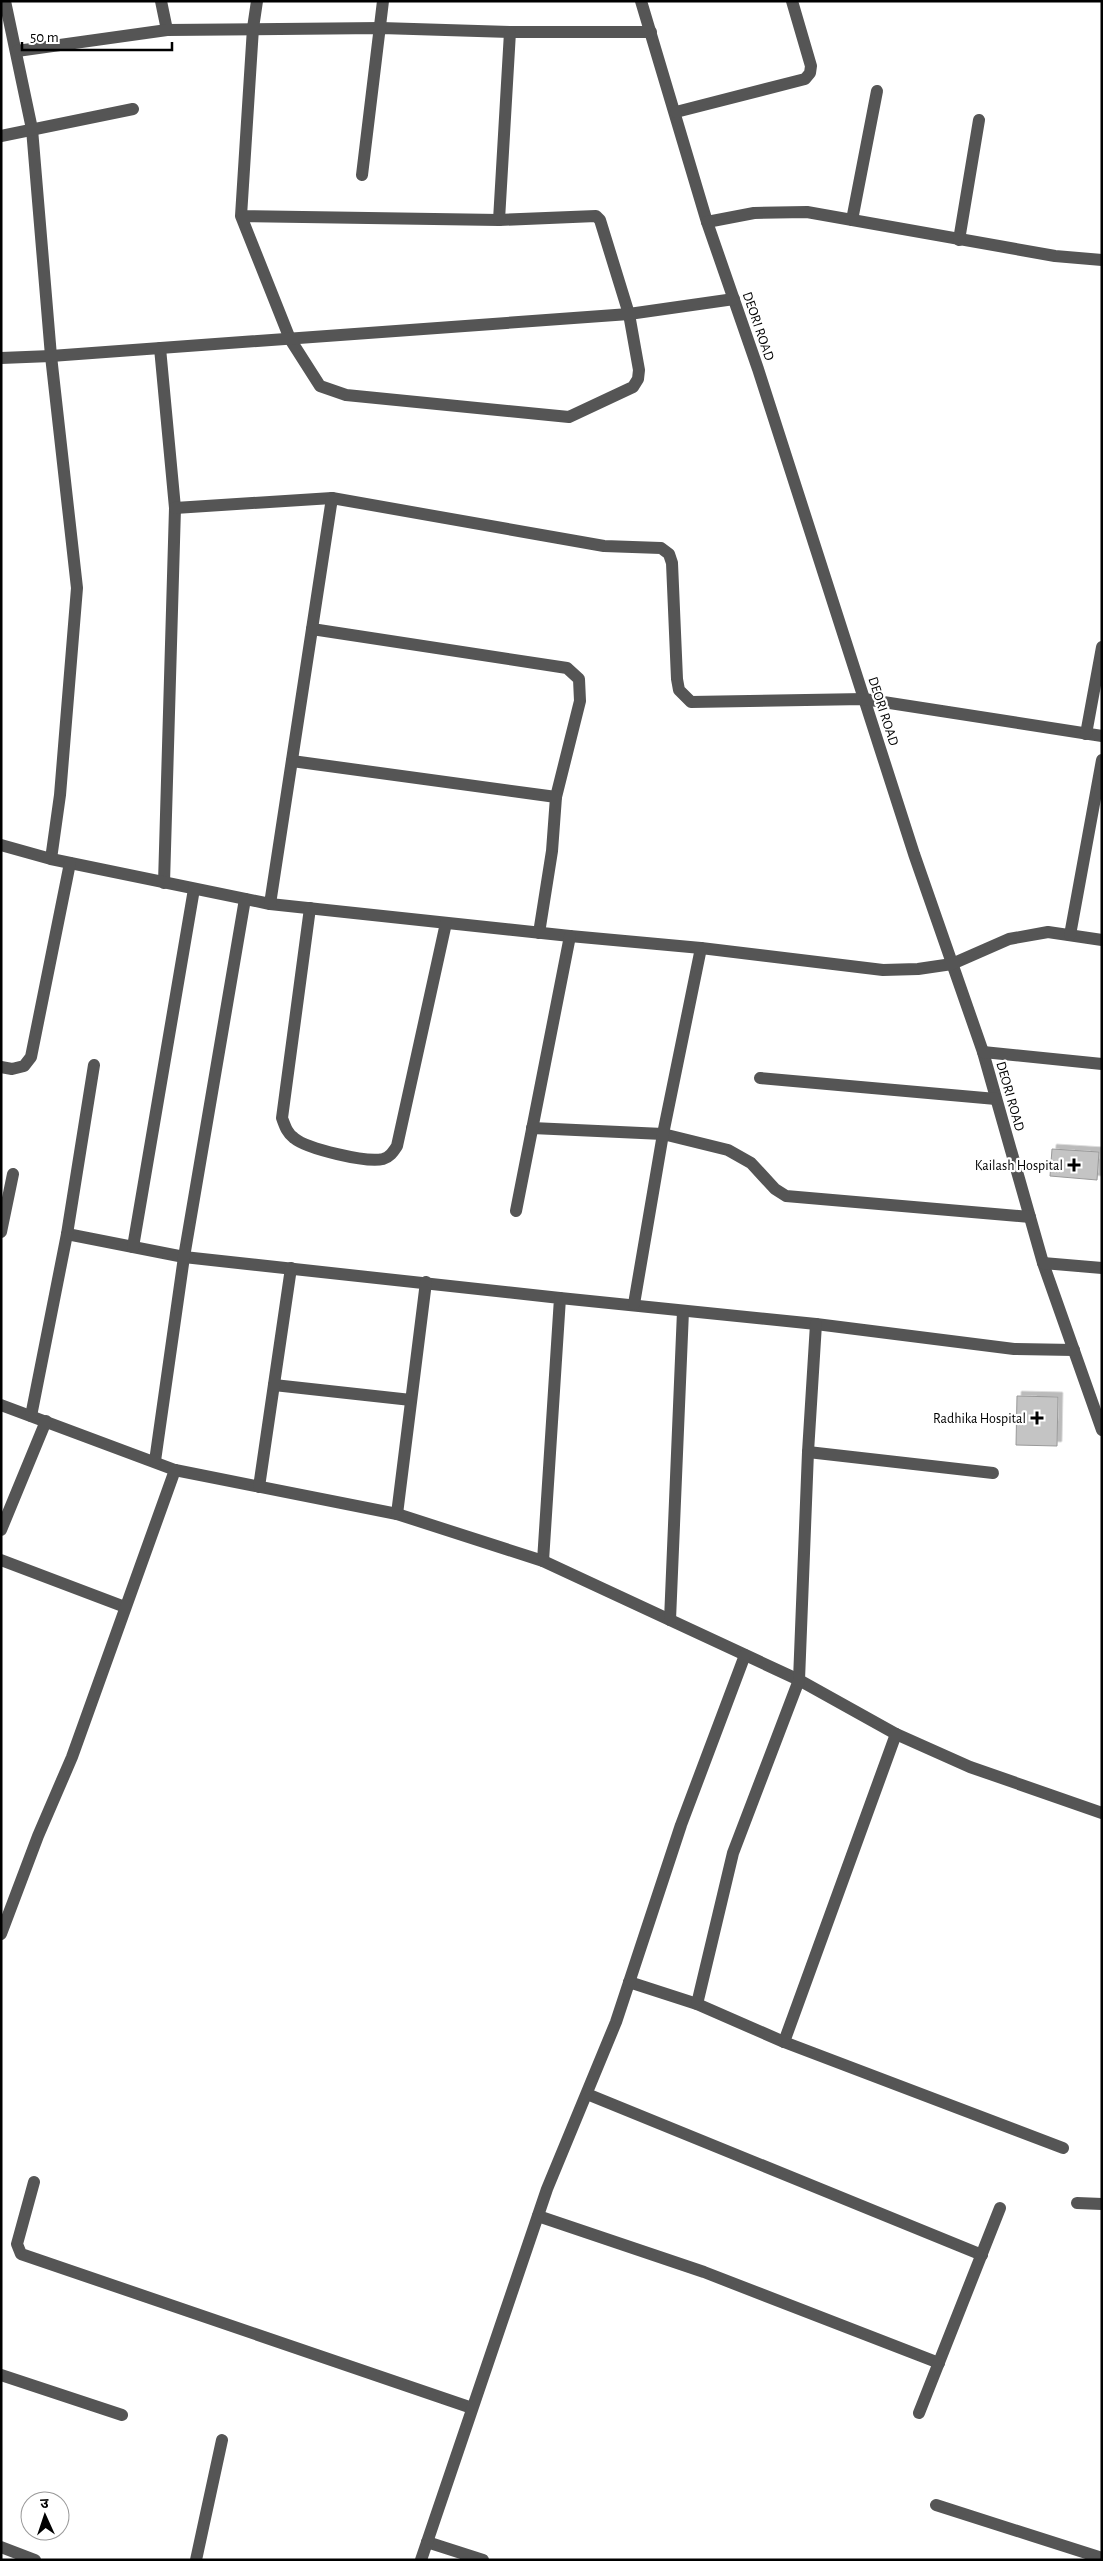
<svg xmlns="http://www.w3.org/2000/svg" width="1103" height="2561" viewBox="0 0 1103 2561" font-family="'Alegreya Sans','Noto Sans Devanagari',sans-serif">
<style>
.building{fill:#c4c4c4;stroke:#999;filter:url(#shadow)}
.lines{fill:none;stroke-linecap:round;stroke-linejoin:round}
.minor{stroke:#555;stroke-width:12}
.poi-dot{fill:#000;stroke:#fff;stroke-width:2}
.labels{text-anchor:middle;stroke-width:4.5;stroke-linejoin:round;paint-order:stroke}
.street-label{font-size:14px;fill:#000;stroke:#fff}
.poi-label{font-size:14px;fill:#000;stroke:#fff;text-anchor:end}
</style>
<defs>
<filter id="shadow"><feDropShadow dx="4.5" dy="-4.5" stdDeviation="0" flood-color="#0004"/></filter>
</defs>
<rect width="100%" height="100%" fill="#fff"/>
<g class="building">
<polygon points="1052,1149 1099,1152 1097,1180 1050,1176"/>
<polygon points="1017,1396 1058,1397 1057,1446 1016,1445"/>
</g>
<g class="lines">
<g class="minor">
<polyline points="5,1 32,129 51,356 77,588 60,795 51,859"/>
<polyline points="161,1 167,30"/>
<polyline points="641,1 707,222 758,369 914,854 983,1052 1043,1263 1102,1430"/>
<polyline points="17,51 167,30 381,28 510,32 651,32"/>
<polyline points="676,112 805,79 810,73 811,66 792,1"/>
<polyline points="1,136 133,109"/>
<polyline points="362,175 383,1"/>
<polyline points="241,216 499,220 596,216 600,220 629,314 639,370 638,379 633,387 569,417 346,395 320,386 290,339 241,216 253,28 257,1"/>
<polyline points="499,220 510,32"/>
<polyline points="852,220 877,91"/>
<polyline points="707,222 754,213 807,212 1055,256 1102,260"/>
<polyline points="959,240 979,120"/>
<polyline points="160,348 175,508 164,883"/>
<polyline points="1,358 51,356 629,314 734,299"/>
<polyline points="175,508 332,498 604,546 661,548 669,554 672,563 677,679 679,690 691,702 864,699 1102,736"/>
<polyline points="312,629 567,668 579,679 580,701 556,797"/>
<polyline points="1086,734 1102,647"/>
<polyline points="292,761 556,797 552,851 539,933"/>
<polyline points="1,845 51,859 270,904 570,936 701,948 883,970 918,969 952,964 1009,939 1048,932 1102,940"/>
<polyline points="270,904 332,498"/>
<path d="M310 908 282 1118C285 1126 287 1133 294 1138 307 1149 367 1163 383 1159 390 1157 393 1152 397 1146L446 923"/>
<polyline points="1070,935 1102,760"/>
<polyline points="983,1052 1102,1064"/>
<polyline points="1,1067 12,1069 24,1066 31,1057 70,863"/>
<polyline points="760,1078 996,1099"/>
<polyline points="532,1128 663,1134 728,1150 751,1163 775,1189 786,1196 1030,1217"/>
<polyline points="516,1211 570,936"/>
<polyline points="1,1232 13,1174"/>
<polyline points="67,1234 184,1257 560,1298 543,1561"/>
<polyline points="133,1247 194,889"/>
<polyline points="1043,1263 1102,1268"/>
<polyline points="560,1298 816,1324 1014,1349 1074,1350"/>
<polyline points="634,1304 663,1134 701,948"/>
<polyline points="274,1385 411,1400"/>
<polyline points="1,1405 175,1470 397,1514 543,1561 799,1680 896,1734 970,1767 1102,1813"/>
<polyline points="31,1416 67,1234 94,1065"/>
<polyline points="808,1452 993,1473"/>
<polyline points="155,1461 184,1257 245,899"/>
<polyline points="259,1487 291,1268"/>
<polyline points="397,1514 426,1282"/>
<polyline points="1,1530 46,1421"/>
<polyline points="1,1560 125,1607"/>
<polyline points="670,1620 683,1311"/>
<polyline points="1,1934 38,1836 72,1757 175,1470"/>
<polyline points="629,1982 697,2004 784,2042 1063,2148"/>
<polyline points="697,2004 733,1853 799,1680 808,1452 816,1324"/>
<polyline points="784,2042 896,1734"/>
<polyline points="587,2094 982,2255"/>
<polyline points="34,2182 17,2244 21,2254 472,2408"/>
<polyline points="1077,2203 1102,2204"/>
<polyline points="538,2216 704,2272 939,2363"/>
<polyline points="1,2375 122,2415"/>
<polyline points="919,2413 1000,2208"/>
<polyline points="936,2505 1102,2558"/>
<polyline points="427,2542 483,2560"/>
<polyline points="1,2547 35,2560"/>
<polyline points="196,2560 222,2440"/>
<polyline points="421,2560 547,2189 616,2022 681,1825 745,1655"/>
</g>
</g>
<g class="poi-dot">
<path d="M1071.5 1157.5h5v5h5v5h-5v5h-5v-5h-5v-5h5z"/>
<path d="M1034.5 1410.5h5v5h5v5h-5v5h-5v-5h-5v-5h5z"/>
</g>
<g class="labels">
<g class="street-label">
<text transform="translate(759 326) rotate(71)" y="5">DEORI ROAD</text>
<text transform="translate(884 711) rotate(72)" y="5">DEORI ROAD</text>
<text transform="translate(1011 1096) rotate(74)" y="5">DEORI ROAD</text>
</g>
<g class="poi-label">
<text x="1063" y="1170">Kailash Hospital</text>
<text x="1026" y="1423">Radhika Hospital</text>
</g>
</g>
<rect width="1103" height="2561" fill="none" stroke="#000000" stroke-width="5"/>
<g transform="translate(45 2516) rotate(357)"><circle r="24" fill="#ffffff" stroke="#999999"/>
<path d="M0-4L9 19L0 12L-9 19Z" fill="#000000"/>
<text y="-8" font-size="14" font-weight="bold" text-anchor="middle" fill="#000000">उ</text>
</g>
<path d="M22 42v8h150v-8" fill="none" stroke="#000000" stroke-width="2.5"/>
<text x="30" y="42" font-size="15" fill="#000000" stroke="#ffffff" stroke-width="4" paint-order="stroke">50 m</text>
</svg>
